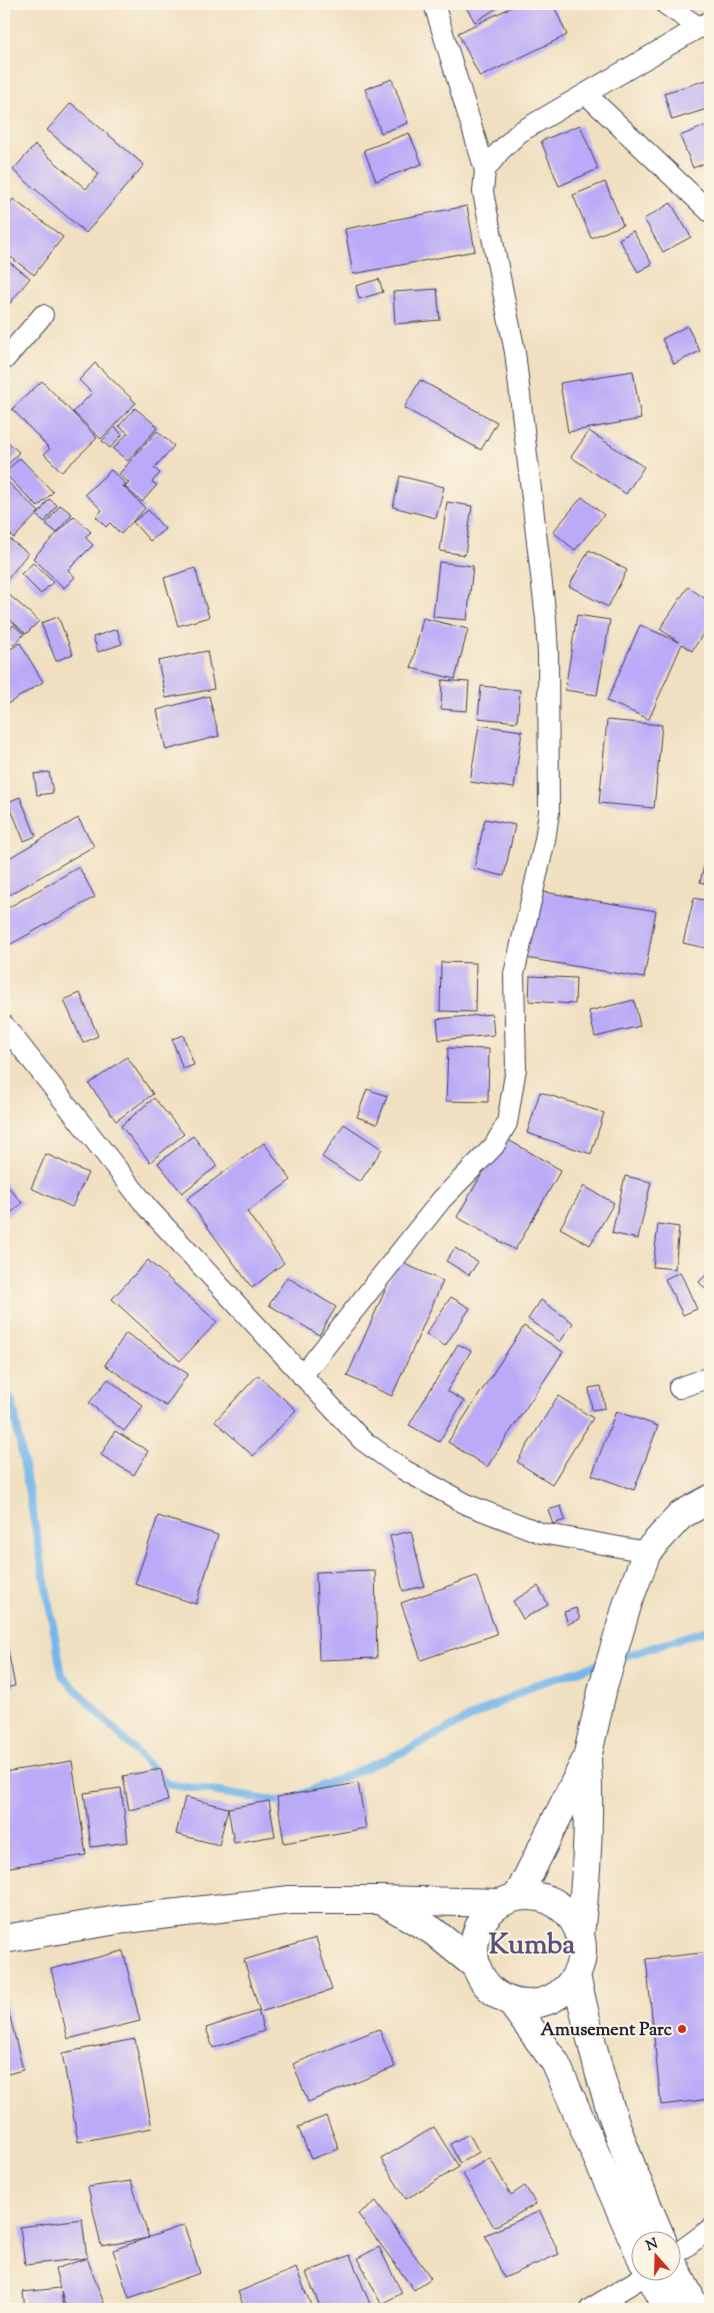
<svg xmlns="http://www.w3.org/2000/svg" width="714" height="2313" viewBox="0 0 714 2313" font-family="'Sorts Mill Goudy',serif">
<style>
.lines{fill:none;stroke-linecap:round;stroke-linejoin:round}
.stream{stroke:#76b6ea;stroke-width:8}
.building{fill:#baaaf7}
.minor-casing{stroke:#413e4f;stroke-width:22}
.primary-casing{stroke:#413e4f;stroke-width:30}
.trunk-casing{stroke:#413e4f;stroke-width:30}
.minor{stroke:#fff;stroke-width:20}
.primary{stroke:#fff;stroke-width:28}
.trunk{stroke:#fff;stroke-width:28}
.poi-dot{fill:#c8321e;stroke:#fcf5e5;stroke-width:2}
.labels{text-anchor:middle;stroke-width:4;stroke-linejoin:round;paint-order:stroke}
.poi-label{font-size:18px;font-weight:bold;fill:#22223b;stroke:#fcf5e5;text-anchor:end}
.town-label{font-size:28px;font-weight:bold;fill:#57527d;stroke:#fcf5e5}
</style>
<rect width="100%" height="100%" fill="#fcf5e5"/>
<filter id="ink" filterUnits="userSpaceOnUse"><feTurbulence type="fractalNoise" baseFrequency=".02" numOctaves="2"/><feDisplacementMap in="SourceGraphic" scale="10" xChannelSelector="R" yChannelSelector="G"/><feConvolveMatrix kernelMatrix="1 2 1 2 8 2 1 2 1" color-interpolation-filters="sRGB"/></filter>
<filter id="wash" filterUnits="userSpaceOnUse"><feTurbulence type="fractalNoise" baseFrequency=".0096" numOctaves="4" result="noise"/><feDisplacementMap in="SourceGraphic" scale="20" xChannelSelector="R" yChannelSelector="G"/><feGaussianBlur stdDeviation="1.12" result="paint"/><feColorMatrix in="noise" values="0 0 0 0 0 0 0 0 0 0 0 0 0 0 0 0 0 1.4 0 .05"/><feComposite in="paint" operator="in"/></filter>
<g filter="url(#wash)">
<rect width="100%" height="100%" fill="#f0e0c1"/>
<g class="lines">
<g class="stream">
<polyline points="4,1384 13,1405 62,1675 167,1784 282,1802 287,1800"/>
<polyline points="619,1658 710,1629"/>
<polyline points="300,1795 403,1752 534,1685 603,1663"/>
</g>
</g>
<g id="blocks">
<g class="building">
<polygon points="464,4 503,4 475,22"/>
<polygon points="518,4 553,4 567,35 480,77 458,33"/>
<polygon points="392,79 408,123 381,133 365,89"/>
<polygon points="707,80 710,90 710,108 672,120 664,93"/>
<polygon points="71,103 144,165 86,233 13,170 35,145 86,189 99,174 47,130"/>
<polygon points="710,124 710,161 693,168 680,136"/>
<polygon points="580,125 598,169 559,186 541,141"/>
<polygon points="409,133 422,164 376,181 364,150"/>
<polygon points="605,182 623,225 591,238 573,195"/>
<polygon points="13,199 63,237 34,275 4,252 4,212"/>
<polygon points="671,203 691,237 663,252 644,219"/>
<polygon points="467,206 475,251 353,274 345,229"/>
<polygon points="633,231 652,264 638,272 619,239"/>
<polygon points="4,258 30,278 4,311"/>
<polygon points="379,279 383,292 359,299 356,286"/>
<polygon points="437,289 440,320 395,324 393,292"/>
<polygon points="687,326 700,351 674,364 662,339"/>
<polygon points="95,363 136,403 101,439 73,412 92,393 79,380"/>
<polygon points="633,371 641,419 568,432 560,383"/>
<polygon points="420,380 497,422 481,450 404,408"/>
<polygon points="42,381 97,438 62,472 44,454 50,449 12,409"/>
<polygon points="135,408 158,427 128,461 113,449 128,433 119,426"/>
<polygon points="115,427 122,435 110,448 102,441"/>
<polygon points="157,431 174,446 154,468 160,473 152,482 157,485 142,502 125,487 129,483 119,474"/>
<polygon points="589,431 644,467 626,494 571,457"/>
<polygon points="4,439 19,452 4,469"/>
<polygon points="20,458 53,492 38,507 4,473"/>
<polygon points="111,470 126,484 123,486 145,508 121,534 110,523 106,527 96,517 102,510 85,494"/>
<polygon points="400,476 444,487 436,518 393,507"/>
<polygon points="4,478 39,512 14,538 4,528"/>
<polygon points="582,497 604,515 575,550 553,532"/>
<polygon points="49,499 57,505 45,522 37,516"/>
<polygon points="447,502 472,506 465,555 440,551"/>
<polygon points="60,505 72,514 57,533 46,524"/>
<polygon points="148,510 165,529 150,541 133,522"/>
<polygon points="74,516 91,532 85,537 93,545 68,570 75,577 64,588 33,558"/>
<polygon points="4,535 28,553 4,584"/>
<polygon points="589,550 627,570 608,607 569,586"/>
<polygon points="439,562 473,566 467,620 433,617"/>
<polygon points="33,563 53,582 41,594 21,574"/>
<polygon points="195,568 209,617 178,626 164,578"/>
<polygon points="688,587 710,602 710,623 692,651 682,644 649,719 607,701 640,625 679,642 660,629"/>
<polygon points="6,592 39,621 26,634 4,614 4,595"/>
<polygon points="577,615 610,620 597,695 565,690"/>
<polygon points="58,617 73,654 56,661 41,623"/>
<polygon points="423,618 468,629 455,679 411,668"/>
<polygon points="13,625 24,634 14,645 4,637"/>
<polygon points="117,629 122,644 98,652 93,637"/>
<polygon points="20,643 43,682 4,706 4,653"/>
<polygon points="207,651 214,689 166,698 158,661"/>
<polygon points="442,680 469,682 467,711 441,709"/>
<polygon points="481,686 520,690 517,722 478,718"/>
<polygon points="209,696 219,736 166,750 157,710"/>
<polygon points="607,720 662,725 654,808 599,803"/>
<polygon points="479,725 522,731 514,788 470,782"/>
<polygon points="49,772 53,793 37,795 34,774"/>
<polygon points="20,797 36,836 24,841 8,802"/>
<polygon points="78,818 94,846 4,898 4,861"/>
<polygon points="485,819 515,825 504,876 474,869"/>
<polygon points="710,842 710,885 700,882"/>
<polygon points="79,867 95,897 4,948 4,910"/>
<polygon points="538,891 656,911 644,978 526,958"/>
<polygon points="694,898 710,901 710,949 683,943"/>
<polygon points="441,962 476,963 475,1012 440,1011"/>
<polygon points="530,976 576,978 575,1004 529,1001"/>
<polygon points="80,993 98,1036 83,1043 64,1000"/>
<polygon points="634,1000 640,1026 595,1037 589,1011"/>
<polygon points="492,1014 494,1035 439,1040 437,1019"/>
<polygon points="183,1035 194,1065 183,1069 172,1039"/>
<polygon points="448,1048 489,1049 488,1102 446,1101"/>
<polygon points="127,1057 153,1094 116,1121 89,1084"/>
<polygon points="367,1089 387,1096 377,1124 357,1117"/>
<polygon points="540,1092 604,1113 591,1154 527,1133"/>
<polygon points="154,1098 184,1134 150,1162 121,1126"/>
<polygon points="344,1124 382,1149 360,1182 322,1157"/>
<polygon points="193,1136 217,1166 182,1193 158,1163"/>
<polygon points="503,1137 561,1170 515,1250 457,1217"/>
<polygon points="264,1143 291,1180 247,1212 284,1263 252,1288 187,1199"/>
<polygon points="46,1154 88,1173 72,1207 31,1188"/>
<polygon points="625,1176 651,1182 638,1239 612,1233"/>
<polygon points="4,1182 22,1203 4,1219"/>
<polygon points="584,1186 614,1203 590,1245 560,1228"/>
<polygon points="658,1224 679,1227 675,1269 653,1267"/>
<polygon points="455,1248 478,1262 469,1275 446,1261"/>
<polygon points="148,1260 217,1322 180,1361 112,1299"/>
<polygon points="398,1261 443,1281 392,1396 347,1376"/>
<polygon points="710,1271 710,1294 699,1282"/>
<polygon points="680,1272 697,1309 683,1315 665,1279"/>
<polygon points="287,1277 336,1307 319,1335 269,1305"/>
<polygon points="451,1297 470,1308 445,1346 426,1334"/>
<polygon points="541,1300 573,1323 560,1342 528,1319"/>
<polygon points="524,1326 563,1352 487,1467 448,1442"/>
<polygon points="126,1333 188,1374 166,1406 105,1365"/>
<polygon points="458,1344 471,1351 447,1391 464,1401 439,1442 409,1425"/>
<polygon points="258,1375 296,1410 253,1456 215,1421"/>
<polygon points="108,1379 143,1406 124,1431 89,1403"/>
<polygon points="601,1386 605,1408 592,1410 589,1388"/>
<polygon points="558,1396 593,1418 552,1484 517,1462"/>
<polygon points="616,1411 658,1426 634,1490 592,1475"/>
<polygon points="115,1431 148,1451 134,1475 101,1455"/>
<polygon points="561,1506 565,1520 553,1524 548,1510"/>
<polygon points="158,1516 218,1535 196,1604 135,1584"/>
<polygon points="411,1531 424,1586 403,1591 390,1536"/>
<polygon points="375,1570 377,1658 319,1660 316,1572"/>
<polygon points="476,1576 497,1634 421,1660 401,1603"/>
<polygon points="538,1586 548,1605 523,1619 513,1601"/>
<polygon points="576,1608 580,1619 568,1624 564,1612"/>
<polygon points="4,1630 15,1686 4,1688"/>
<polygon points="72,1761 86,1855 4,1868 4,1772"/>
<polygon points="161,1769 168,1801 129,1810 123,1776"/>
<polygon points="358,1783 366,1828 284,1843 277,1797"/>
<polygon points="121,1788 128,1842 91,1847 84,1793"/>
<polygon points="185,1797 228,1808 219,1845 176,1834"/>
<polygon points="269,1801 275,1836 234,1843 228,1808"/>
<polygon points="316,1938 332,1990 260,2012 244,1960"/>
<polygon points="123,1951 140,2021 68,2039 51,1969"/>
<polygon points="710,1952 710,2099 661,2105 646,1959"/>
<polygon points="4,1992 23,2070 4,2075"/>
<polygon points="258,2011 264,2031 213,2048 206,2028"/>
<polygon points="379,2029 395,2067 308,2102 293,2064"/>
<polygon points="135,2039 152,2128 78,2142 62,2053"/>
<polygon points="326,2116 339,2149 311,2159 298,2127"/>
<polygon points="434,2127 459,2167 406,2199 381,2159"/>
<polygon points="469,2134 479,2152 460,2163 450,2144"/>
<polygon points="490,2158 511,2195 525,2186 536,2204 494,2227 463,2174"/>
<polygon points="131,2181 149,2238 101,2246 88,2187"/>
<polygon points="376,2201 431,2278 414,2290 358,2214"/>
<polygon points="540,2211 559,2254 504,2278 485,2235"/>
<polygon points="82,2219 87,2258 25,2265 20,2227"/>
<polygon points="184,2225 200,2273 129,2298 113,2250"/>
<polygon points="379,2247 402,2293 381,2304 358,2258"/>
<polygon points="350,2255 372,2309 321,2309 306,2273"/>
<polygon points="87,2258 106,2309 66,2309 61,2291 63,2309 25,2309 23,2292 60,2288 55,2269"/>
<polygon points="296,2268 312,2308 245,2309 238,2292"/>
</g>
</g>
</g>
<g filter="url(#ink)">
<use href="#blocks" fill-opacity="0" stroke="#413e4f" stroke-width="1"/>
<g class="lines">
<g class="minor-casing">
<g id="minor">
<polyline points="434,4 485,170"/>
<polyline points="665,4 700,28"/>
<polyline points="586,94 710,212"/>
<polyline points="4,360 43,315"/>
<polyline points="4,1025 147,1207 362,1440 404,1470 468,1505 541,1533 647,1552"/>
<polyline points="302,1376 442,1199 494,1146 507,1123 516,1068 514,974 545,840 549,812 548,654 546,619 515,352 483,192 485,170 500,151 520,132 710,21"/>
<polyline points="679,1388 710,1377"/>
<polyline points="672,2257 710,2229"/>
<polyline points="590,2309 654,2270"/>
</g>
</g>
<g class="primary-casing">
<g id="primary">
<polyline points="381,1900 433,1931 476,1966"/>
<polyline points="4,1939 117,1920 290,1900 379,1900 500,1903"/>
</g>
</g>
<g class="trunk-casing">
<g id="trunk">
<circle cx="528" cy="1950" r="54"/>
<polyline points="518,1896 587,1758 603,1687 628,1602 647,1552 681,1515 710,1499"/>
<path d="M580 1934C587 1875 590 1818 587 1760"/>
<path d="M576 1976C586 2017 594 2058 607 2098 622 2147 642 2194 662 2240"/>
<polyline points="510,2001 555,2062 642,2259"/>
<polyline points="672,2262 696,2309"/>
<polyline points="647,2270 668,2309"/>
</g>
</g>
<use href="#minor" class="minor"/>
<use href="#primary" class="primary"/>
<use href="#trunk" class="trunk"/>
</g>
</g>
<circle class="poi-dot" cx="682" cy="2029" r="5"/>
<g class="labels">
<g class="poi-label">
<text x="672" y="2035">Amusement Parc</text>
</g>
<g class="town-label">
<text x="532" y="1953">Kumba</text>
</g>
</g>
<rect width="714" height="2313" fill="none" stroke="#fcf5e5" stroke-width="20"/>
<g transform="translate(656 2256) rotate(340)"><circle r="24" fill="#fcf5e5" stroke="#a5a1a1"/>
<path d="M0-4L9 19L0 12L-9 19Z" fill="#c8321e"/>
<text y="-8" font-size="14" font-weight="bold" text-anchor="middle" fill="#22223b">N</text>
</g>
</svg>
